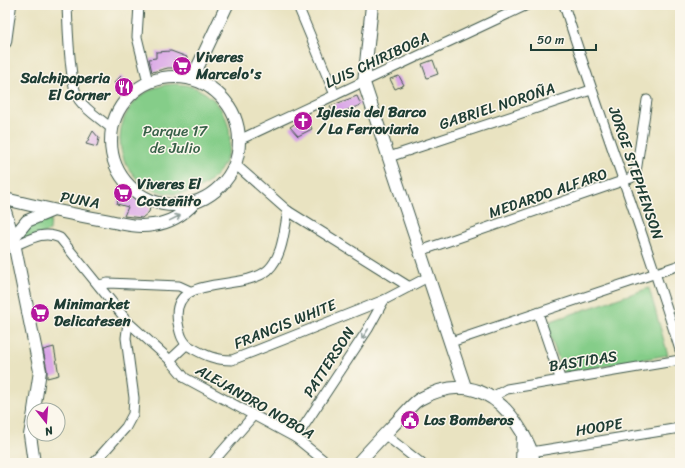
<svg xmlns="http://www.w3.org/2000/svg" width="685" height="468" viewBox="0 0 685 468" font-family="Sriracha,sans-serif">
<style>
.green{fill:#85cd89;stroke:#52855e}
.building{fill:#d9a4e7}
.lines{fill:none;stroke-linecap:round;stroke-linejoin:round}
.minor-casing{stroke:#3d5649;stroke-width:11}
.tertiary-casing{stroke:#3d5649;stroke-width:14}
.minor{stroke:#fff;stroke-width:9}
.tertiary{stroke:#fff;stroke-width:12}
.oneway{stroke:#8f9e9a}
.labels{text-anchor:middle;stroke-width:3;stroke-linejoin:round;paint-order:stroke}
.poi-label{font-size:15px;font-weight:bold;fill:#1f3d34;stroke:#fbf7ec;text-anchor:start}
.street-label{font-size:15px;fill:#1f3d34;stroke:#fbf7ec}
.park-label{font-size:15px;fill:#386149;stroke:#fbf7ec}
</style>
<rect width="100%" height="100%" fill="#fbf7ec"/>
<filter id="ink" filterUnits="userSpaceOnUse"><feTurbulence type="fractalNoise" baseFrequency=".025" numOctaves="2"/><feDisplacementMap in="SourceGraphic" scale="8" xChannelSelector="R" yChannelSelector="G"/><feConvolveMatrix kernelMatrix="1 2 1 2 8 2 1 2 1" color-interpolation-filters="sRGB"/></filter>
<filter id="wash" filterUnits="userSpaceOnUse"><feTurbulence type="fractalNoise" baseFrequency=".012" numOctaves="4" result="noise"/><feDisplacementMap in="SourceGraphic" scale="16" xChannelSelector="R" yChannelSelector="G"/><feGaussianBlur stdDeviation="0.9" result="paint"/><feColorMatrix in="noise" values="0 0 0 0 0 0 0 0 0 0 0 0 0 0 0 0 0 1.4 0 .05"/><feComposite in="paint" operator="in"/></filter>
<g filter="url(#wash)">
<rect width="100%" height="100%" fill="#e9e3c1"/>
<g class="green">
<circle cx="175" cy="139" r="55"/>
<polygon points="51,217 50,231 16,242 30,223"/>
<polygon points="649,288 668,355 564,373 545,323"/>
</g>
<g id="blocks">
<g class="building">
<polygon points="171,51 187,57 184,68 168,68 152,72 149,59 156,58 156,52"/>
<polygon points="433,60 438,74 427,78 422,64"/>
<polygon points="121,76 129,84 122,91 114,83"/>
<polygon points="399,76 404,85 395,89 390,79"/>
<polygon points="357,96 361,105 334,115 330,106"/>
<polygon points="306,116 312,129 298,136 290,127"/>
<polygon points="93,131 99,138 97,147 86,144"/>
<polygon points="121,190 150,208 149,212 142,218 124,216 128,207 117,204"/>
<polygon points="54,347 59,375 47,378 47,370 43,350"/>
</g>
</g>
</g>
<g filter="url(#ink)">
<use href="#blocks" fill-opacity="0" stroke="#3d5649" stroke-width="1"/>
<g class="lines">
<g class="minor-casing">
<g id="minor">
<path d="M67 5C68 26 69 85 79 100 87 111 102 120 112 129"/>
<polyline points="139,5 137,37 148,82"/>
<path d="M564 5C601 121 644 234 680 350"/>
<polyline points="298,6 335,95"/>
<polyline points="239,140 527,5"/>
<polyline points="389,157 591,90"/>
<polyline points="236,165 288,211 408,286"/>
<path d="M288 211C284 230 283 256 268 270 241 293 168 272 178 323 180 334 182 343 192 348 206 356 216 360 232 360L384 300 428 277"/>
<path d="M14 246C30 239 44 230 60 238L128 322 170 360 185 378 296 438 327 463"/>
<polyline points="420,251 631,178 636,172 647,100"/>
<polyline points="99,285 108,283 179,286 190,291"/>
<polyline points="538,313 560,378"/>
<polyline points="451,342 680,265"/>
<polyline points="170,360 186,345"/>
<polyline points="492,397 507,389 680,360"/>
<polyline points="384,434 421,463"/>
<polyline points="296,438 368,329 384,300"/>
<polyline points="525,453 680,428"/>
<polyline points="94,463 126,427 133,414 134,398 126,338 128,322"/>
<polyline points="212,463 253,416"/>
</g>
</g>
<g class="tertiary-casing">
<g id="tertiary">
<polyline points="372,5 364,83 465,387"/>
<polyline points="5,42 10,5"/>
<circle cx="175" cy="141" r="64"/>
<polyline points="192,79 227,5"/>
<path d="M5 199C38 207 70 214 104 220 120 223 136 228 153 225 170 223 183 215 195 202"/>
<polyline points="5,211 13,238 40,371 34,410"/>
<polyline points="13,238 27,221 51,211"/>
<polyline points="34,463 30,435 34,412"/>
<path d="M358 463C373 446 389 430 404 414 409 409 414 402 420 399 464 375 498 391 522 432 528 443 532 450 534 463"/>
<polyline points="522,463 523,434"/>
</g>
</g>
<use href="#minor" class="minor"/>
<use href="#tertiary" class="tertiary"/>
</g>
<defs><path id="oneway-shaft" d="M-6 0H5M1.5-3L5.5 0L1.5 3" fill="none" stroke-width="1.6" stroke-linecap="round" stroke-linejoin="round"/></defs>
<g class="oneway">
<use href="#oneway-shaft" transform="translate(175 218) rotate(-26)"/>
<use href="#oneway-shaft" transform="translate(365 334) rotate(123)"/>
</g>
</g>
<defs>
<g id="supermarket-disc" transform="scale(1)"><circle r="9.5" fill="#b5179e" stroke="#fbf7ec"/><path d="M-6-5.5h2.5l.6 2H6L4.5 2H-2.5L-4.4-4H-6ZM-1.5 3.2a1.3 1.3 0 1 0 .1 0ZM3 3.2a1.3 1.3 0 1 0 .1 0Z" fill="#fff"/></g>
<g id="restaurant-disc" transform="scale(1)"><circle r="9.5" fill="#b5179e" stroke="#fbf7ec"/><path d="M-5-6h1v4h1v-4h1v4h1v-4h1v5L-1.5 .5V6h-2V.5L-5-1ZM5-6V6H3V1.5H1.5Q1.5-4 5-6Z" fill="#fff"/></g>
<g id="church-disc" transform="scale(1)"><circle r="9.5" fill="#b5179e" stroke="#fbf7ec"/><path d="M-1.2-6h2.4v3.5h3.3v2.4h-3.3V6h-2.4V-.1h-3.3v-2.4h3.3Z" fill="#fff"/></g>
<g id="civic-disc" transform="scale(1)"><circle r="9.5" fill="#b5179e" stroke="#fbf7ec"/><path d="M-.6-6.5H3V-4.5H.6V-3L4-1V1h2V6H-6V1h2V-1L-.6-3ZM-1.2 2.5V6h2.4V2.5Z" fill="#fff"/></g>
</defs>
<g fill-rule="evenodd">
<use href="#supermarket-disc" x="182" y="66"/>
<use href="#restaurant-disc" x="124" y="87"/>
<use href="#church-disc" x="303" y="121"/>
<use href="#supermarket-disc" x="123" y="193"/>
<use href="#supermarket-disc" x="40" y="313"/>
<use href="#civic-disc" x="410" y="420"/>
</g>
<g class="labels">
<g class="poi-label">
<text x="196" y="62">Viveres<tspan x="196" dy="17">Marcelo's</tspan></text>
<text x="110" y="83" text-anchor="end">Salchipaperia<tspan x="110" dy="17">El Corner</tspan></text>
<text x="317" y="117">Iglesia del Barco<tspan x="317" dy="17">/ La Ferroviaria</tspan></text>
<text x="137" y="189">Viveres El<tspan x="137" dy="17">Costeñito</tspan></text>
<text x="54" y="309">Minimarket<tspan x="54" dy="17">Delicatesen</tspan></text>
<text x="424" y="425">Los Bomberos</text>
</g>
<g class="street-label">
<text transform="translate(377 60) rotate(-25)" y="5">LUIS CHIRIBOGA</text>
<text transform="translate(497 106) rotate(-18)" y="5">GABRIEL NOROÑA</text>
<text transform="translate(636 173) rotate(71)" y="5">JORGE STEPHENSON</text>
<text transform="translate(548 193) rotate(-19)" y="5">MEDARDO ALFARO</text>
<text transform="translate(80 200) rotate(10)" y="5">PUNA</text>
<text transform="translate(285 324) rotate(-22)" y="5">FRANCIS WHITE</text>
<text transform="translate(583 361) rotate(-9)" y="5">BASTIDAS</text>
<text transform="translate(329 362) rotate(-57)" y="5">PATTERSON</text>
<text transform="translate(255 402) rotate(30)" y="5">ALEJANDRO NOBOA</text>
<text transform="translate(599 427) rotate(-9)" y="5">HOOPE</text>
</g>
<g class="park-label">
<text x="175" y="136">Parque 17<tspan x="175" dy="17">de Julio</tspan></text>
</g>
</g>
<rect width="685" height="468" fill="none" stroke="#fbf7ec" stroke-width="20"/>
<g transform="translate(46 422) rotate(163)"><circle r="19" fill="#fbf7ec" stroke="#a3ada2"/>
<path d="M0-3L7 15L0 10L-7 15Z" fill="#b5179e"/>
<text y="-6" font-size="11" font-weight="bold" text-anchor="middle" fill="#1f3d34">N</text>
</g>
<path d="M531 44v6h65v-6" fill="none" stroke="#1f3d34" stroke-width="2"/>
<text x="537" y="44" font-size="12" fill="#1f3d34" stroke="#fbf7ec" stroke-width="3" paint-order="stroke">50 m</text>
</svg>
